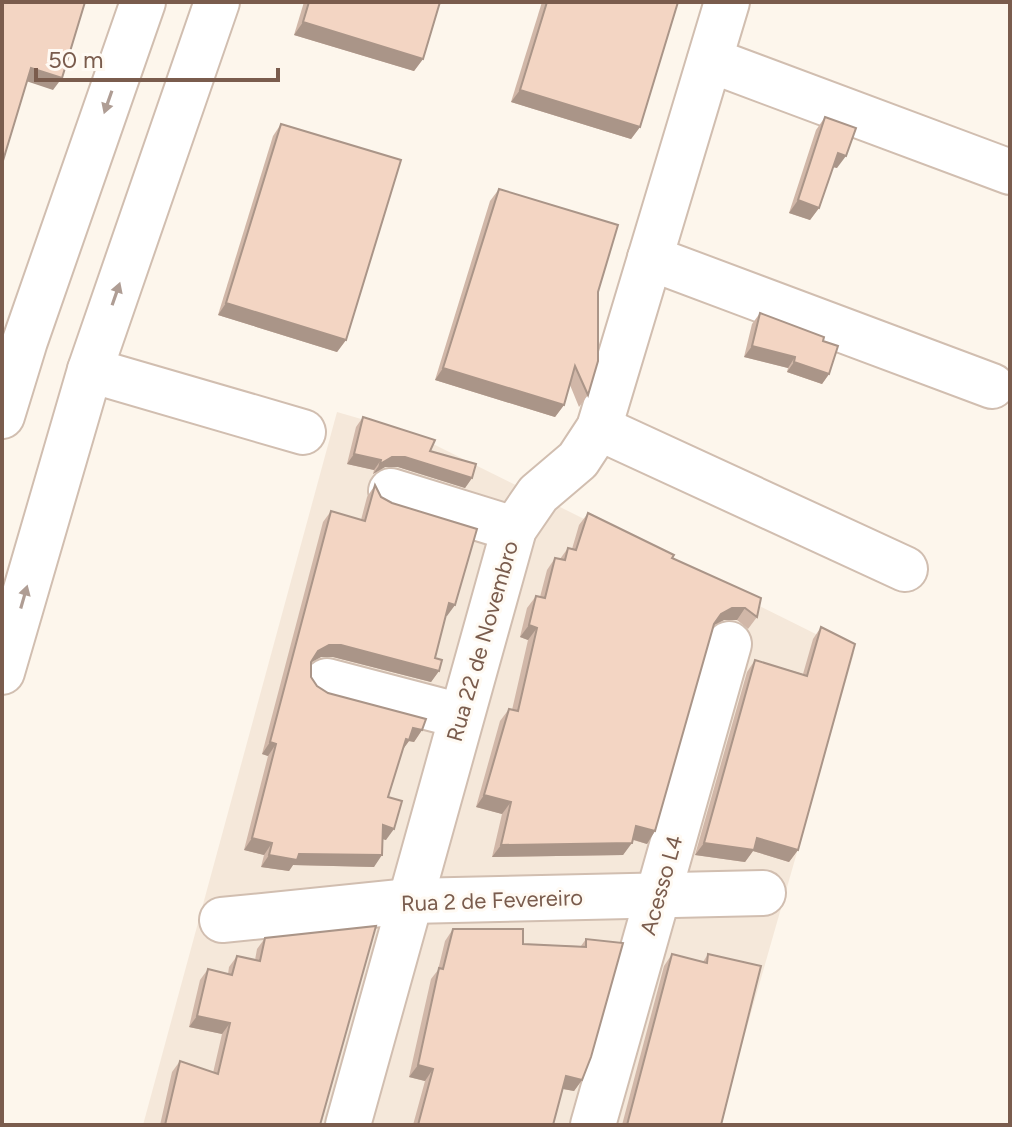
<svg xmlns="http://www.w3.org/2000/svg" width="1012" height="1127" viewBox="0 0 1012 1127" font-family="Figtree,sans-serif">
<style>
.residential{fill:#f5e8da}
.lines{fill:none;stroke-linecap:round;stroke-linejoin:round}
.minor-casing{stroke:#d1beb0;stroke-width:48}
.minor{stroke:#fff;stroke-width:44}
.wall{fill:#d1b7a8}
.shaded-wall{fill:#aa9588}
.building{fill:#f3d5c3;stroke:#aa9588;stroke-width:2}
.oneway{fill:#af9d94}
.labels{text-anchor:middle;stroke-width:6;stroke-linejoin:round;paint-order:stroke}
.street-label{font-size:22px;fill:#7a5c4d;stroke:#fffaf3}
</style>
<rect width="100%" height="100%" fill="#fdf6ec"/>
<polygon class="residential" points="337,412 413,434 854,653 719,1125 143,1125"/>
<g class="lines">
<g class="minor-casing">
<g id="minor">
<polyline points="710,60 1010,172"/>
<polyline points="650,258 992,386"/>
<polyline points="90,370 303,432"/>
<polyline points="2,416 25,341 143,2"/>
<polyline points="599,428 905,569"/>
<polyline points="391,491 514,529"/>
<polyline points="2,672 90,370 217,2"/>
<polyline points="327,681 461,716"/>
<polyline points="222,920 410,901 763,893"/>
<polyline points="348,1125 514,529 538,494 578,460 599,428 727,2"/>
<polyline points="593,1125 729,644"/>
</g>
</g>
<use href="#minor" class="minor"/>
</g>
<g class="wall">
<polygon points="304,2 440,2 423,59 414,71 294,35"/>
<polygon points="542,2 678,2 640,127 631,139 511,102"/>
<polygon points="825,117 837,168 833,167 819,208 810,220 789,213 816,130"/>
<polygon points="281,124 346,340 337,352 218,315 273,136"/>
<polygon points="499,189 598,292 588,395 579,407 570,385 564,405 555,417 435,380 490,201"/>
<polygon points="760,313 823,341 829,374 822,384 787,372 788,368 744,357 752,324"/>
<polygon points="363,417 430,451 472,478 465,488 398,467 385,467 373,474 374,470 347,464 356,427"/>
<polygon points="375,485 381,497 455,605 446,616 435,658 439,671 431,682 333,657 321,657 311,662 311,677 317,686 328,693 422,730 414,742 409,741 402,750 388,797 386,840 383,839 374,867 293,865 289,871 261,867 264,855 244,850 268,756 262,754 323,522 331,511 361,520 367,497"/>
<polygon points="588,513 672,558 757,617 748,629 737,620 724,620 714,625 655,831 647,844 633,840 623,855 492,857 502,814 476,807 500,721 509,709 512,710 528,640 520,637 527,608 536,596 540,597 547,570 555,558 560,559 568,548 572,549 579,525"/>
<polygon points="821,627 798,850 789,862 753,851 745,862 695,855 747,672 755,660 803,674 813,639"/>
<polygon points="453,929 523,944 581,946 586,939 582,1080 574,1091 563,1089 553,1125 413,1125 425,1081 409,1077 431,979 438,970 445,941"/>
<polygon points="265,938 320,1125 160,1125 172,1072 180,1061 213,1073 222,1034 189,1027 200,980 208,969 228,974 229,967 237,956 255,960 257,949"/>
<polygon points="672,954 703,962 708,954 721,1125 622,1125 664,966"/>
</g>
<g class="shaded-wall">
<polygon points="303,22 423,59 414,71 294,35"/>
<polygon points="31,68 62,78 53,90 23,80"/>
<polygon points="520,90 640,127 631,139 511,102"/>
<polygon points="838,153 846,156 837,168 829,166"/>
<polygon points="798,200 819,208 810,220 789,213"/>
<polygon points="226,303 346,340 337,352 218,315"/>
<polygon points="752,346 795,357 788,368 744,357"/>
<polygon points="794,362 829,374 822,384 787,372"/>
<polygon points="443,368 564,405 555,417 435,380"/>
<polygon points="354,454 381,460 374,470 347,464"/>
<polygon points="392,457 405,457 472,478 465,488 398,467 385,467 373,474 380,464"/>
<polygon points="449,603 455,605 447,616 441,615"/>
<polygon points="732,608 745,608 737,620 724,620 712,626 721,614"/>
<polygon points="529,625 537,628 528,640 520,637"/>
<polygon points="329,645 341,645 439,671 431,682 333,657 321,657 310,663 318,651"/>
<polygon points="413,728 422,730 414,742 409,741 401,752 398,751"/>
<polygon points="270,742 276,744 268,756 262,754"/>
<polygon points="484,795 511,802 502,814 476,807"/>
<polygon points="383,825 394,829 386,840 375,837"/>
<polygon points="636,826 655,831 647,844 628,838"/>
<polygon points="252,838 272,843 264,855 244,850"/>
<polygon points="757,838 798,850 789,862 753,851 745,862 695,855 704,843"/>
<polygon points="632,843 623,855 492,857 501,845"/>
<polygon points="299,854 382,855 374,867 293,865 289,871 261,867 269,855"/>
<polygon points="197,1016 230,1023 222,1034 189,1027"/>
<polygon points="418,1065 433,1069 425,1081 409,1077"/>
<polygon points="566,1076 582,1080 574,1091 558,1088"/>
</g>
<g class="building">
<polygon points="2,2 85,2 62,78 31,68 2,164"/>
<polygon points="309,2 440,2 423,59 303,22"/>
<polygon points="547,2 678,2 640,127 520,90"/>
<polygon points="825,117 856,128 846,156 838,153 819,208 798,200"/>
<polygon points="281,124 401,160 346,340 226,303"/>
<polygon points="499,189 618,225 598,292 598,361 588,395 575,366 564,405 443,368"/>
<polygon points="760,313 824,337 823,341 838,346 829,374 794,362 795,357 752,346"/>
<polygon points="363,417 435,440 430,451 476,464 472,478 405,457 392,457 380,464 381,460 354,454"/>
<polygon points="375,485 381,497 392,503 477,529 455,605 449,603 435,658 442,660 439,671 341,645 329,645 318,651 311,662 311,677 317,686 328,693 426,719 422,730 413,728 409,740 406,739 388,797 402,801 394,829 383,825 382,855 299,854 297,860 269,855 272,843 252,838 276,744 270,742 331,511 365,521"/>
<polygon points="588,513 674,555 672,558 761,598 757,617 745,608 732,608 721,614 714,624 655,831 636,826 632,843 501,845 511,802 484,795 509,709 518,711 537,628 529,625 536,596 545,598 555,558 565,560 568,548 576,550"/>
<polygon points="821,627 855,644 798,850 757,838 754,850 704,843 755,660 807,676"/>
<polygon points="376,926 320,1125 165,1125 180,1061 218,1074 230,1023 197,1016 208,969 232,975 237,956 260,961 265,938"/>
<polygon points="453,929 523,929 523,944 586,947 586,939 623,943 591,1057 582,1080 566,1076 553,1125 418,1125 433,1069 418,1065 439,968 443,969"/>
<polygon points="672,954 707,963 708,954 761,966 721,1125 627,1125"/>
</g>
<defs><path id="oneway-solid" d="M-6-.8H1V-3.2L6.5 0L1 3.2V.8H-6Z" transform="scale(2)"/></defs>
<g class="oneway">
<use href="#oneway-solid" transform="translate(108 102) rotate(109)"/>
<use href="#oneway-solid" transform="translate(116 294) rotate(-71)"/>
<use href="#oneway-solid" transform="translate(24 597) rotate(-74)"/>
</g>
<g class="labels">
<g class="street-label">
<text transform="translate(482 641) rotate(-74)" y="8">Rua 22 de Novembro</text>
<text transform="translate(661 885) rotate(-74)" y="8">Acesso L4</text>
<text transform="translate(492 900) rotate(-2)" y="8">Rua 2 de Fevereiro</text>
</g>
</g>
<rect width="1012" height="1127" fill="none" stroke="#7a5c4d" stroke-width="8"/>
<path d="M36 68v12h242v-12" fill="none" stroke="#7a5c4d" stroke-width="4"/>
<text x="48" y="68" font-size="24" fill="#7a5c4d" stroke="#fffaf3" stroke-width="6" paint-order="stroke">50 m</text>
</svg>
